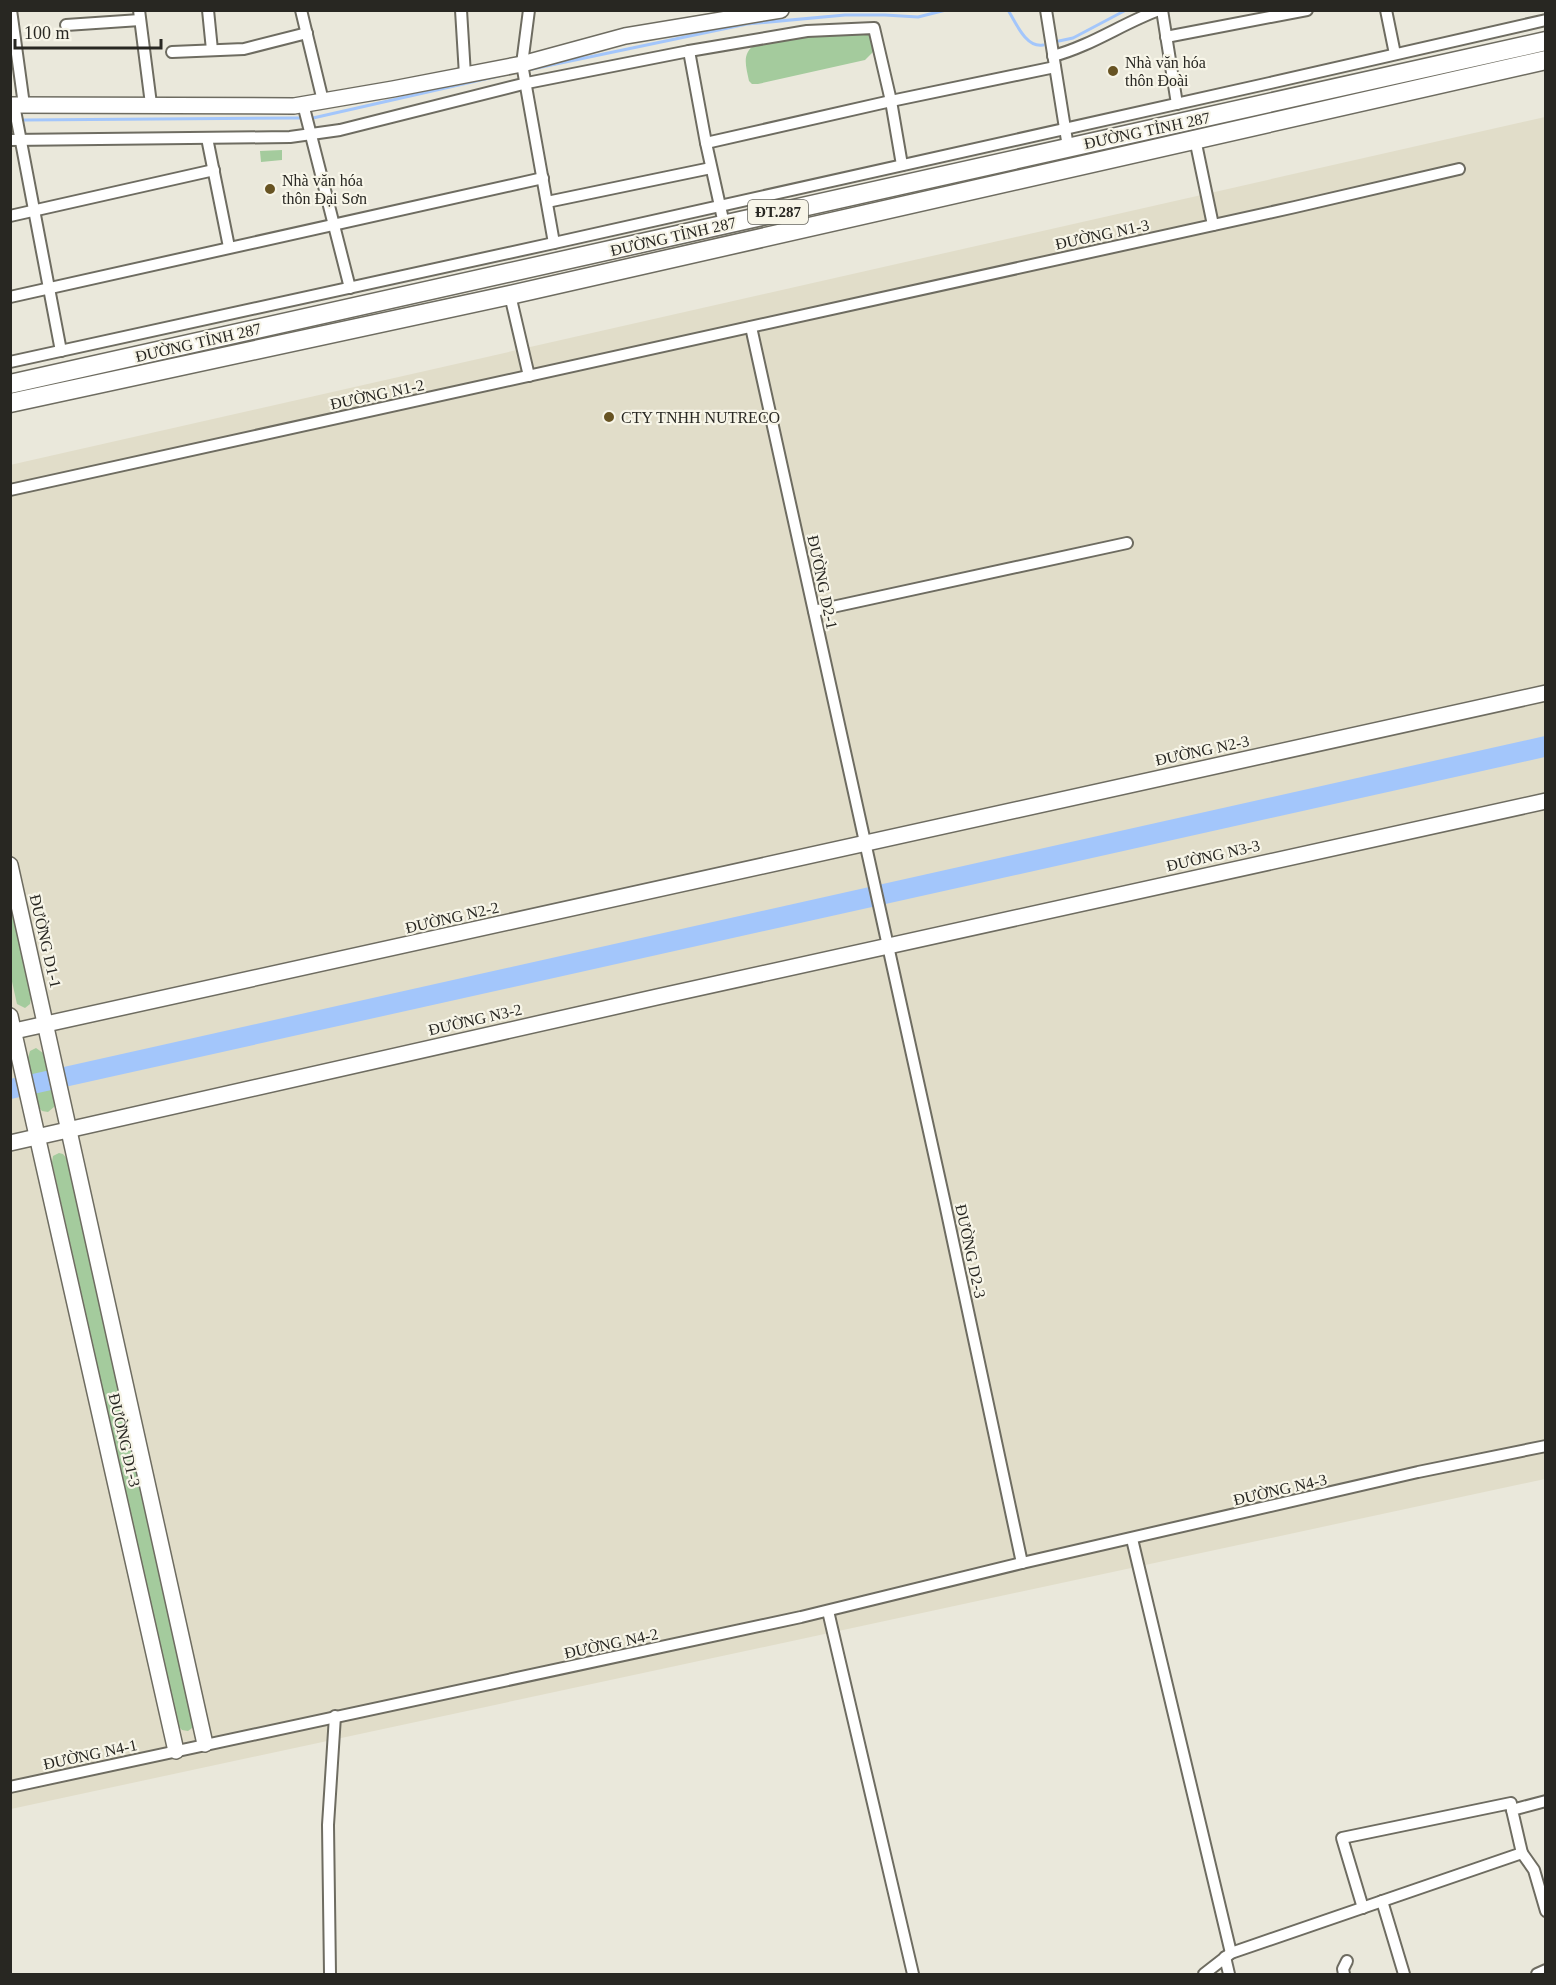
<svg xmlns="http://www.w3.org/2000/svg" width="1556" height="1985" viewBox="0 0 1556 1985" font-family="Georgia,serif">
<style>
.built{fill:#e1ddc9}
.green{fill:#a4cb9d}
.water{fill:#a3c6fb}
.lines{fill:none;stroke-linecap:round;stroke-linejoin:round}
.stream{stroke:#a3c6fb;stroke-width:3}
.street-casing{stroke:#6e6c61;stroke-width:14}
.secondary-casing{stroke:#6e6c61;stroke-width:18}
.primary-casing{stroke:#6e6c61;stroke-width:21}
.street{stroke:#fff;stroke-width:10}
.secondary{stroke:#fff;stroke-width:15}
.primary{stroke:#fff;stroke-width:18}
.poi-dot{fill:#675322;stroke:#f7f5e8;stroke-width:2}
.labels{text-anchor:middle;stroke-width:4.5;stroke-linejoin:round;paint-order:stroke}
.shield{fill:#f7f5e8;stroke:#66655d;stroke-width:1.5}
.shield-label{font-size:15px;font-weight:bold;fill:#282722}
.poi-label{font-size:16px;fill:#282722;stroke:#f7f5e8;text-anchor:start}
.street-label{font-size:16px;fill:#282722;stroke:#f7f5e8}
</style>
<rect width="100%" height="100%" fill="#eae8db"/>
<polygon class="built" points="1545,117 1545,1479 11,1809 10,465"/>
<g class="green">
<path d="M867 32 871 36 873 52 865 60 758 84H752L749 81C746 66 741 53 756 44L826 34Z"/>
<polygon points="282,150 282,160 261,162 260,151"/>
<polygon points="11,903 31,998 30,1004 25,1008 17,1004 11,977"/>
<polygon points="36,1048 43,1053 55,1102 54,1107 48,1112 42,1111 38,1106 28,1058 30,1051"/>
<polygon points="59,1153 63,1154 67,1159 194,1721 192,1728 188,1731 182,1730 178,1726 52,1162 53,1156"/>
</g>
<polygon class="water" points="1545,736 1545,757 11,1099 10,1079"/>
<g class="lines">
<g class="stream">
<path d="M1008 10C1016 23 1026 48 1043 45"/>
<polyline points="1059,41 1073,38 1126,10"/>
<polyline points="532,69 747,24 845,15 885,15 918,17 946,10"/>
<polyline points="313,118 507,74"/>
<polyline points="24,120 300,118"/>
</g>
<g class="street-casing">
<g id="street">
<polyline points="11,10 24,105"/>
<polyline points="139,10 151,104"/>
<polyline points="208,10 212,50"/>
<polyline points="301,10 323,101"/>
<polyline points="461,10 465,75"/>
<polyline points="529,10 522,64 554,243"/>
<polyline points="1046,10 1068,147"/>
<polyline points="1162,10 1177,104"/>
<polyline points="1386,10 1395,54"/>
<polyline points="66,25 140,20"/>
<polyline points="1166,37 1307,10"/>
<polyline points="689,51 807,31 874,28 891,101 902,165"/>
<polyline points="172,52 244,49 307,33"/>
<path d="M1053 56C1091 46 1123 23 1159 10"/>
<polyline points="303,104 350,288"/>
<polyline points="14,105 61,351"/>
<polyline points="207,138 229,247"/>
<polyline points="1195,139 1213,225"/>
<polyline points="10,140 290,137 340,130 527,83 689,51 706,143 724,224"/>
<polyline points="706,143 891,101 1055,67"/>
<polyline points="547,202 711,168"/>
<polyline points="10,216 214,170"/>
<polyline points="510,295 529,376"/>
<polyline points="10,297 543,178"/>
<polyline points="751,327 944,1199 1022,1563"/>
<polyline points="10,362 554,243 1270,83 1546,20"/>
<polyline points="10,490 1295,207 1459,169"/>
<polyline points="814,611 1127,543"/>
<polyline points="1132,1539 1231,1953"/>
<polyline points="828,1611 913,1974"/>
<polyline points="10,1787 801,1617 1022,1563 1418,1472 1546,1446"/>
<polyline points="1522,1853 1534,1870 1546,1911"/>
<polyline points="1382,1901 1404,1974"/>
<polyline points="1363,1908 1342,1838 1511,1803 1512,1810"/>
<polyline points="1225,1957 1229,1974"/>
<polyline points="330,1974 328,1825 335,1716"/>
<polyline points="1204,1974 1231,1953 1522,1853 1512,1810 1546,1801"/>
<polyline points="1344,1974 1343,1969 1347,1961"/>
<polyline points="1537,1974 1546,1970"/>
</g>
</g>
<g class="secondary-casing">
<g id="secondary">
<polyline points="10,105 294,106 393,89 522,64 625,36 781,10"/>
<polyline points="10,865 205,1744"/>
<polyline points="10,1016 176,1751"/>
<polyline points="10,1032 1546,693"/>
<polyline points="10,1143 657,997 1546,801"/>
</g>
</g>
<g class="primary-casing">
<g id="primary">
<polyline points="10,384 1546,41"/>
<polyline points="10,403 510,295 1546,60"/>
</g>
</g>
<use href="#street" class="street"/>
<use href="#secondary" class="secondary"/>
<use href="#primary" class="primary"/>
</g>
<g class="poi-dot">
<circle cx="1113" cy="71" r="6"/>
<circle cx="270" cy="189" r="6"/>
<circle cx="609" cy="417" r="6"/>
</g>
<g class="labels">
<rect class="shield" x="748" y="200" width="60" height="24" rx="4.5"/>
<g class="shield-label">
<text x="778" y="217">ĐT.287</text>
</g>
<g class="poi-label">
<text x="1125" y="68">Nhà văn hóa<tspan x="1125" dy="18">thôn Đoài</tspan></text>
<text x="282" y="186">Nhà văn hóa<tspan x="282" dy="18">thôn Đại Sơn</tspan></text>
<text x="621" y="423">CTY TNHH NUTRECO</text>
</g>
<g class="street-label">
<text transform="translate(1147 130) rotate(-12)" y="6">ĐƯỜNG TỈNH 287</text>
<text transform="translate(1102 234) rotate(-12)" y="6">ĐƯỜNG N1-3</text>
<text transform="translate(673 236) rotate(-13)" y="6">ĐƯỜNG TỈNH 287</text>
<text transform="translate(198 342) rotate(-13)" y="6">ĐƯỜNG TỈNH 287</text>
<text transform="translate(377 394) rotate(-12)" y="6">ĐƯỜNG N1-2</text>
<text transform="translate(823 582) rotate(78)" y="6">ĐƯỜNG D2-1</text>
<text transform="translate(1202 750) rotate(-12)" y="6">ĐƯỜNG N2-3</text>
<text transform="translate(1213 855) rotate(-13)" y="6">ĐƯỜNG N3-3</text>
<text transform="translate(452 917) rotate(-13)" y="6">ĐƯỜNG N2-2</text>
<text transform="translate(46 941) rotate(77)" y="6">ĐƯỜNG D1-1</text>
<text transform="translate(475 1019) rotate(-13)" y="6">ĐƯỜNG N3-2</text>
<text transform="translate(971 1251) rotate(78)" y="6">ĐƯỜNG D2-3</text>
<text transform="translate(125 1440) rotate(77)" y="6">ĐƯỜNG D1-3</text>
<text transform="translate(1280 1489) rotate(-13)" y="6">ĐƯỜNG N4-3</text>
<text transform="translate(611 1643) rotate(-12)" y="6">ĐƯỜNG N4-2</text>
<text transform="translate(90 1754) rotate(-12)" y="6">ĐƯỜNG N4-1</text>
</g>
</g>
<rect width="1556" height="1985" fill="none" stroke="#282722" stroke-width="24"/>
<path d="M15 39v9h146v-9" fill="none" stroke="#282722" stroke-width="3"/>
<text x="24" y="39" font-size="18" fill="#282722" stroke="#f7f5e8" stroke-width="4.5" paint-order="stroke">100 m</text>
</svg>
